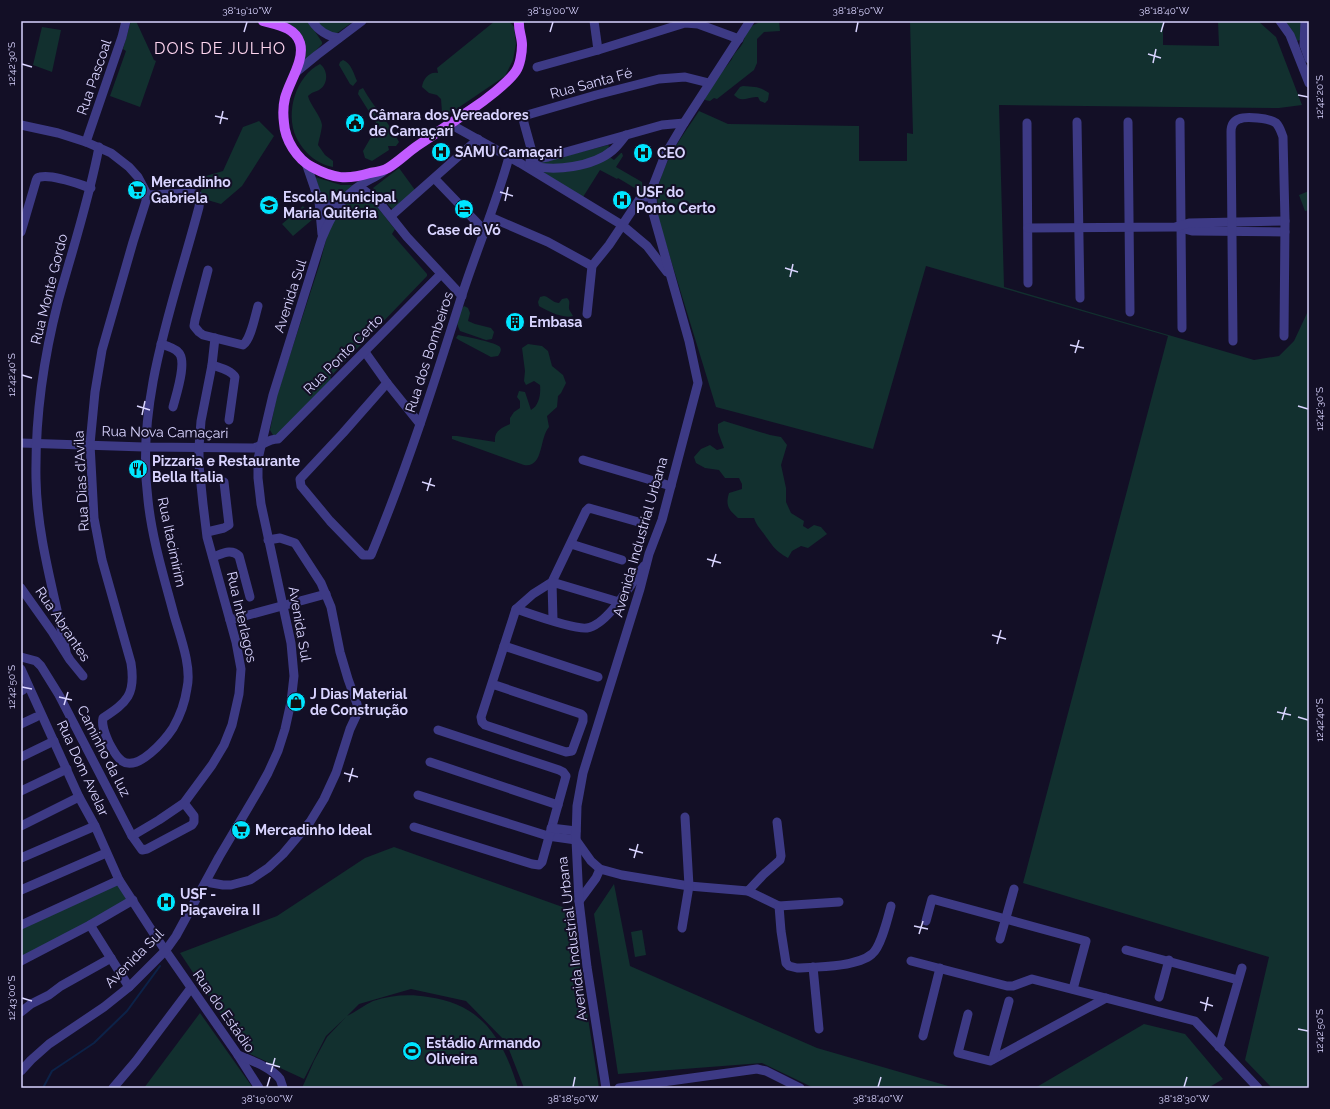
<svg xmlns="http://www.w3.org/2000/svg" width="1330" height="1109" viewBox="0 0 1330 1109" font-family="Raleway,sans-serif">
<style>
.green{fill:#12302f}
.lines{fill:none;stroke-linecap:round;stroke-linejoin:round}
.stream{stroke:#0c2248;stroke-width:2}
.minor{stroke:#3d3a85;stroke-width:9}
.major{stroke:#c25bff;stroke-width:10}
.ticks{fill:none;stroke:#d9d4ff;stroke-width:1.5}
.labels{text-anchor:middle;stroke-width:4;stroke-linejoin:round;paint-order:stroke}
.street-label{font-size:14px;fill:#d9d4ff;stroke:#130f26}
.poi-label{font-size:14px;font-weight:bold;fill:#d9d4ff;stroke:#130f26;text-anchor:start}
.quarter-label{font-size:16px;letter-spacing:1px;fill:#ffd6f0;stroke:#130f26}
.neatline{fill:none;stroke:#d9d4ff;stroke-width:1.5}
.ticks-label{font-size:10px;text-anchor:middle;fill:#d9d4ff}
</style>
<rect width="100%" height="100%" fill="#130f26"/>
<g class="green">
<polygon points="131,21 136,21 154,60 156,61 140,107 110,96 126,51 123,49"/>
<polygon points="282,21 308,21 322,42 322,44 305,62 291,25"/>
<polygon points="314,21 354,21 333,36"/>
<path d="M495 21H509L514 27 516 44 513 60 505 76 452 112 445 114 442 112 441 99 437 95 429 93 422 87C423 79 429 71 438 73L437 68Z"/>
<path d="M779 21 780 31 764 32 757 39V63L754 70 717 99 714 98 710 101 705 100V94L732 59C733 54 738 50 741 46 744 42 744 38 746 34 752 20 766 21 779 21Z"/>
<path d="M910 21H1163V45L1219 46 1218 21H1258L1276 37 1302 105 1279 108 999 105 1004 287 1254 360 1279 356 1294 341 1309 309V1088H1272L1245 1060 1269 957 1023 883 1168 336 926 266 873 449 716 407 658 218C658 208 656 194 659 184 666 157 684 134 699 111L728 124 859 126V161H907V133L913 134Z"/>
<polygon points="1284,21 1302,21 1300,40 1297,41"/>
<polygon points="42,27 61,30 52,72 33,65"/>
<path d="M343 60C351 63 354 74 357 81L353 86 350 84 339 65 340 62Z"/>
<path d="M320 64C328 70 329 84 319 90 315 92 312 92 308 96 310 105 321 116 322 125 322 129 319 140 318 145L325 155 333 161V167C329 166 324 165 321 163 311 159 300 146 296 137 285 112 296 76 320 64Z"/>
<path d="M743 86C755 87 759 86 769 93L768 100 765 103 760 101 758 97C747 96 743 104 734 95L740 87Z"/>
<path d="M363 88C373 107 390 123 399 142L396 146H388L389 150 372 161 365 158 363 151 370 139 375 135 380 129 358 94 359 90Z"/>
<polygon points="259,121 274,136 242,186 221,204 204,199 200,192 206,185 199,178 223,171 243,127"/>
<polygon points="608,145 609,146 608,149 608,156 614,160 621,153 622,153 623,156 616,167 642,182 643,193 618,178 617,179 600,170 583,197 538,170 538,163"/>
<polygon points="399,168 415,190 393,210 373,188"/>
<polygon points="315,177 341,185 353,185 335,200 329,202 323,199"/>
<polygon points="1309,191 1309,210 1305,211 1299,195"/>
<path d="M361 195C372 197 387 220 395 229L392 234 427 274V276L330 377 333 381 277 436 273 435 270 430 277 395 320 263 331 221 338 211 355 197Z"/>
<polygon points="303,206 313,219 293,236 282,224"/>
<path d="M544 296C550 297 551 302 559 303L562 299 567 298C572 302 567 306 570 311 571 313 572 314 573 316 563 319 548 311 539 306L538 302 540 297Z"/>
<path d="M464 306 468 308 470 313 468 321 475 324 491 328 494 332 492 339 486 340 460 331C455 321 456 314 464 306Z"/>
<path d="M458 335C464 336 498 343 500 347 502 350 500 353 498 356L491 357 459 340 456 338Z"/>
<path d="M528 344 542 346 548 351 552 366 563 375 566 383 561 393 558 396 557 407 547 416 549 427C539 438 544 468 524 465L452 439V436H457L495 442C494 431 501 428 510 424V418L514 412 520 408V401L517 397 519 391 525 392 531 410C539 406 541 394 540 385L534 381 526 385 524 381 525 371 522 348Z"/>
<path d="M724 421 770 435 781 437 787 445 781 465 786 488V502L791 513 804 521 803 526 808 529 814 525 821 527 827 534 808 548 801 546 792 551 788 558C774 550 773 546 764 534 759 527 757 526 754 518H738C729 510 725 506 729 493L742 489V484L739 478H725L719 470 705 468 696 463 694 457 701 449 710 445 717 450 724 448 718 432V424Z"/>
<path d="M394 847 571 910 599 1088H524L506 1042 466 1001 411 989 359 1004 347 1016C356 1012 364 1005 373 1001 391 995 410 994 428 997 482 1004 503 1039 518 1088H302L314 1061 327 1037 346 1017 326 1036 304 1079 246 1052 180 953 277 916 365 858Z"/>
<polygon points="119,884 129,899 21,958 21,929"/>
<polygon points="614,884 630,966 817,1048 955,1088 814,1088 762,1063 618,1074 594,914"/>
<polygon points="642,930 646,955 635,957 631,932"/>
<polygon points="200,1013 253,1088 144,1088"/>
<polygon points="1144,1024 1185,1034 1223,1079 1208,1088 1035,1088"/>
</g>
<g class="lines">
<polyline class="stream" points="43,1088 52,1071 94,1043 127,1011 160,966"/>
<g class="minor">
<path d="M312 21C318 30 328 37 339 38"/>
<polyline points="594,21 598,50"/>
<polyline points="1280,21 1290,35 1309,83"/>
<polyline points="1305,21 1304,45 1309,59"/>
<polyline points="537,67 598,50 685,23 698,24 739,39"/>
<polyline points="295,73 317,55 362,21"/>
<polyline points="1077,122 1080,298"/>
<polyline points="1128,122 1130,312"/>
<polyline points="1180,122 1182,328"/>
<polyline points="1027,123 1028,283"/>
<polyline points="450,124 520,163 622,225 647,246 667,272"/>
<path d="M21 125 58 133 86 142 111 153 129 167 138 177 146 192V201L133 242 102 350 95 392 90 444 94 518 102 560 131 663C136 695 127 702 103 718 101 727 106 735 109 743 113 750 116 757 122 761 138 772 165 740 173 728 180 716 185 702 187 688 192 667 180 636 174 615 164 577 152 539 148 500 135 400 174 302 199 207L200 197 195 194 190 193 147 195"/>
<polyline points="86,142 122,37 126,21"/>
<polyline points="534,159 524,123 523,119 527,115 596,95 659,79 685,77 709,83"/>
<polyline points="530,160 548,157 662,125 684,123"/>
<polyline points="306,163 319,201 322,234"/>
<path d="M529 165C554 172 593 167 613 150 618 146 622 140 626 135"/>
<polyline points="435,179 485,231"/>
<polyline points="356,189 365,191 379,202 407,237 462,296"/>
<polyline points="319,201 328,205 342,201"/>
<polyline points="391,216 478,139"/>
<polyline points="490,217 548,242 592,266"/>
<polyline points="1177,227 1192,231 1285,232"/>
<polyline points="1028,228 1175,227 1189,223 1285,221"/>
<path d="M21 232 36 181C37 178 37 177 40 177 53 174 78 184 91 188"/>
<path d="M208 270 195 320 194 326 199 332 203 335 243 345C251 339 255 316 258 306"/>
<polyline points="587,314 592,266 609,245 641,197 652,197"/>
<path d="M1233 341 1231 132C1231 126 1233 121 1239 119 1246 116 1269 118 1276 123 1280 127 1281 132 1283 137L1285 221 1284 336"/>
<path d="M161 344C167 346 174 348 178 352 188 360 176 395 173 407"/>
<polyline points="365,352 387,383 420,424"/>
<path d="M212 365C220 368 231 370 235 377L229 420"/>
<path d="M387 383 343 433 300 479 301 486 330 521 363 555H371C406 471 434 384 461 298 476 251 496 205 509 157"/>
<path d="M21 443 144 447 254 448C263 445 268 439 278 439L441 274"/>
<polyline points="583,460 671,486"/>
<path d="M642 523 589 508 586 511 552 582 533 594 516 609C531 614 574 630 587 628 608 625 632 582 644 566"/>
<polyline points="207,532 224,528 229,525 224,482"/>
<polyline points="571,544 622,560"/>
<path d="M213 557C222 554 231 548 239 556L250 597"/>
<polyline points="21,588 53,633 70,660 83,676"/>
<polyline points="230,620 326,594"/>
<polyline points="553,620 552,582 619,602"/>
<polyline points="504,646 598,677"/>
<path d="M66 652C55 595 37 538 36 479 35 419 43 360 58 302 72 251 89 200 99 147"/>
<polyline points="21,657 36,661 41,666 59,695 132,836 142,850 147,849 192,825 194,822 194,816 184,803"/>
<polyline points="21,669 79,797 95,826 119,880 156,937 238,1055 259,1088"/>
<polyline points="492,684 581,714 583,716 583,721 572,751 566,752 485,725 482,722 481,717 516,609"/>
<polyline points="21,691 23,690"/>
<polyline points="21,724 36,717"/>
<polyline points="21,757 54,741"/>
<polyline points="430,762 558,805"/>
<polyline points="21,791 67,769"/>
<polyline points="418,795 548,836 576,840 591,861 600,869 622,875 689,886 748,891 763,875 780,860 781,856 777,822"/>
<polyline points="21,826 79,797"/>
<polyline points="414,827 532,864 539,865 542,862 566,776 563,772 559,770 438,730"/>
<polyline points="551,828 576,831"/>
<polyline points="132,836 159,820 184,803 212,765 224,745 232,725 239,694 241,669 236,642 207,537 203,504 199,465 199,447 201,421 212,365 215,338"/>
<polyline points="21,858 95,826"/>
<polyline points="206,882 223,885 231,885 250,880 268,868 283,854 310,822 324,799 336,773 350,729 357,714 357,704 348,679 340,652 331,607 321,583 295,543 280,538 268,540"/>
<polyline points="21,890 106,853"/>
<polyline points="748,891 779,906 839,902"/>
<polyline points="579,901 596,878 600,869"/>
<path d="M779 906 781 931 786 963 789 966 797 968C817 967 857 967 872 954 881 947 888 917 891 906"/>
<polyline points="926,921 932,899 1086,941 1073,989"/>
<polyline points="21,925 119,880"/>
<polyline points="90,925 129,987"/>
<polyline points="682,928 689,886 685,817"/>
<polyline points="1000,939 1014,889"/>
<polyline points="1126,950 1238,980"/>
<polyline points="21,961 90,925 133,900"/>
<polyline points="911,961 1007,986 1013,986 1032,979 1195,1021 1258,1088"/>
<polyline points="813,967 819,1029"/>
<polyline points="1159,997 1169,960"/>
<polyline points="21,1012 31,1004 49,995 61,986 111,958"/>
<polyline points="968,1014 958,1053 990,1061 1106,998"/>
<polyline points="923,1036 940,968"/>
<polyline points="1219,1047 1242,968"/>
<path d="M238 1055C252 1061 271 1067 280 1079 281 1081 282 1085 283 1088"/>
<polyline points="993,1059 1009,1001"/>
<path d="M21 1071 31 1060 49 1044 104 1007 129 987 166 950 176 936 219 857 258 791 268 773 278 751 285 729 291 702 294 676 291 643 261 504 258 478V459L273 395 322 238C331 216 341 197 362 184 370 179 378 176 385 170"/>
<polyline points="113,1088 136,1061 191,988"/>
<polyline points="606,1088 587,967 579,901 576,840 577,806 583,773 640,589 649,554 662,520 698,383 689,341 653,213 652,195 653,186 665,155 684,123 750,21"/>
<polyline points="619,1088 757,1069 766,1071 800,1088"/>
</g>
<path class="major" d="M263 21C277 25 295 27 300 43 305 60 289 82 285 98 283 106 283 115 284 123 285 140 297 159 312 167 334 179 347 180 370 173 376 172 383 171 388 168 398 162 407 153 417 146 435 134 454 121 472 109 484 101 508 83 516 71 520 65 522 53 522 45 522 37 518 29 519 21"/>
</g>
<path class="ticks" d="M244 32 247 22M550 32 553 22M856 32 858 22M1161 32 1164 22M1148 54 1161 58M1153 63 1156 49M22 64 32 67M1298 95 1308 97M215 116 228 119M220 124 223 111M500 192 513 196M505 201 508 187M785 268 798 272M790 277 793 264M1070 345 1084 348M1075 353 1079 340M22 375 32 378M137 406 150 410M1298 406 1308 409M142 415 145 401M422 482 435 486M427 491 431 478M707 559 721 563M712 567 716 554M992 635 1006 639M997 644 1001 630M22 687 32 689M59 697 72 700M64 705 68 692M1277 712 1291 715M1298 717 1308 720M1282 720 1286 707M344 773 358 777M349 782 353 768M629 849 643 853M634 858 638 844M914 926 928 929M919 934 923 921M22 998 32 1001M1200 1002 1213 1006M1205 1011 1208 997M1298 1029 1308 1031M266 1063 280 1067M271 1072 275 1058M267 1087 270 1077M573 1087 575 1077M878 1087 881 1077M1184 1087 1187 1077"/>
<defs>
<g id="civic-disc" transform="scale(1)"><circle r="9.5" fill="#00e5ff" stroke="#130f26"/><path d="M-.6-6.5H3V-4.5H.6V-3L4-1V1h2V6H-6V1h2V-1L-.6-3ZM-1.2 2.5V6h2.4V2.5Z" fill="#111"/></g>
<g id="hospital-disc" transform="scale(1)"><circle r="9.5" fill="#00e5ff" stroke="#130f26"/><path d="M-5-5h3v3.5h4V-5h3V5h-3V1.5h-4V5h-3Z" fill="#111"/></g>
<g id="supermarket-disc" transform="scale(1)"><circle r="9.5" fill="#00e5ff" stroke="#130f26"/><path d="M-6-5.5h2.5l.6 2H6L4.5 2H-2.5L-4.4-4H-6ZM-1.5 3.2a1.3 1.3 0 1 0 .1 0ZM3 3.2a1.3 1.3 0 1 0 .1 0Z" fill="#111"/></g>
<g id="school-disc" transform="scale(1)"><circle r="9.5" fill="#00e5ff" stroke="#130f26"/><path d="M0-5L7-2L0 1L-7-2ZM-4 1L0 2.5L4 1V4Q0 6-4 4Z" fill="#111"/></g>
<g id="hotel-disc" transform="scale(1)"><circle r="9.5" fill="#00e5ff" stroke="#130f26"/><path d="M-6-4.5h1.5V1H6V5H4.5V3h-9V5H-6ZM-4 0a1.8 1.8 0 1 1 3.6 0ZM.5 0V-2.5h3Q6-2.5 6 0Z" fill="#111"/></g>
<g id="building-disc" transform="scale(1)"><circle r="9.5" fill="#00e5ff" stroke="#130f26"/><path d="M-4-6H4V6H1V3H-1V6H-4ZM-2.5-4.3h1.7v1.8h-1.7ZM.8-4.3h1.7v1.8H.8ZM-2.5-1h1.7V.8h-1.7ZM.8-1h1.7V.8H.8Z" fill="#111"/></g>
<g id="restaurant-disc" transform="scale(1)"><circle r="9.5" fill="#00e5ff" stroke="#130f26"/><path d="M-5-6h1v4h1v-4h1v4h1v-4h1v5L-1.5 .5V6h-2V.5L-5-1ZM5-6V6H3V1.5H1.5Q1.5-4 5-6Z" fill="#111"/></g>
<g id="shop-disc" transform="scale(1)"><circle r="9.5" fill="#00e5ff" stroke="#130f26"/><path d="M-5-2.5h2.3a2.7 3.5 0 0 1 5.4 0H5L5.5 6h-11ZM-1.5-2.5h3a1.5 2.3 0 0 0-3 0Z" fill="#111"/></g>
<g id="stadium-disc" transform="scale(1)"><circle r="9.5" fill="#00e5ff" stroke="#130f26"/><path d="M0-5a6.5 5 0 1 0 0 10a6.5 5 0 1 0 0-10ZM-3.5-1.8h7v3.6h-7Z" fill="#111"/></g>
</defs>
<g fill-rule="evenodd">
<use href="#civic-disc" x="355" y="123"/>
<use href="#hospital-disc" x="441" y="152"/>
<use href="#hospital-disc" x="643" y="153"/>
<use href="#supermarket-disc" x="137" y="190"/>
<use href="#hospital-disc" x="622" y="200"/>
<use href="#school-disc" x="269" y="205"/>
<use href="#hotel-disc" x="464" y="209"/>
<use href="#building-disc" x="515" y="322"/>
<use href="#restaurant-disc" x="138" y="469"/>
<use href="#shop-disc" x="296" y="702"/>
<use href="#supermarket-disc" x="241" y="830"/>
<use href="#hospital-disc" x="166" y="902"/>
<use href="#stadium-disc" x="412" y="1051"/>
</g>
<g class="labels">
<g class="street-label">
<text transform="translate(94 77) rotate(-71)" y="5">Rua Pascoal</text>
<text transform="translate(591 83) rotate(-15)" y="5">Rua Santa Fé</text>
<text transform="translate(49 289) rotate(-76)" y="5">Rua Monte Gordo</text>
<text transform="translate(290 296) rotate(-72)" y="5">Avenida Sul</text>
<text transform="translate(429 352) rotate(-72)" y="5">Rua dos Bombeiros</text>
<text transform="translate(343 354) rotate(-45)" y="5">Rua Ponto Certo</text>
<text transform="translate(165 432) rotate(1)" y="5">Rua Nova Camaçari</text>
<text transform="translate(81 481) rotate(-93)" y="5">Rua Dias d'Avila</text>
<text transform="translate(640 537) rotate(-74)" y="5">Avenida Industrial Urbana</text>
<text transform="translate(172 542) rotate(78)" y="5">Rua Itacimirim</text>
<text transform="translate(242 617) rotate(77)" y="5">Rua Interlagos</text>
<text transform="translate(63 624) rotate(56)" y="5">Rua Abrantes</text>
<text transform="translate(300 624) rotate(80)" y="5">Avenida Sul</text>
<text transform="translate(104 751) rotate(63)" y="5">Caminho da luz</text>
<text transform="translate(83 768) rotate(65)" y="5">Rua Dom Avelar</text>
<text transform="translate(572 939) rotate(-97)" y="5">Avenida Industrial Urbana</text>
<text transform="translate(134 958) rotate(-45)" y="5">Avenida Sul</text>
<text transform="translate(224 1011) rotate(55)" y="5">Rua do Estádio</text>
</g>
<g class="poi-label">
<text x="369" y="120">Câmara dos Vereadores<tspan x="369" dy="16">de Camaçari</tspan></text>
<text x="455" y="157">SAMU Camaçari</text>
<text x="657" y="158">CEO</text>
<text x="151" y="187">Mercadinho<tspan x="151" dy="16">Gabriela</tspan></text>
<text x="636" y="197">USF do<tspan x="636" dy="16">Ponto Certo</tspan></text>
<text x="283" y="202">Escola Municipal<tspan x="283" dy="16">Maria Quitéria</tspan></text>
<text x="464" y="235" text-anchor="middle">Case de Vó</text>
<text x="529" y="327">Embasa</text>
<text x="152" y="466">Pizzaria e Restaurante<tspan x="152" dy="16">Bella Italia</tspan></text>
<text x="310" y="699">J Dias Material<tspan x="310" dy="16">de Construção</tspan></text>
<text x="255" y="835">Mercadinho Ideal</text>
<text x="180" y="899">USF -<tspan x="180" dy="16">Piaçaveira II</tspan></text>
<text x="426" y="1048">Estádio Armando<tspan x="426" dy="16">Oliveira</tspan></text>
</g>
<g class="quarter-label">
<text x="220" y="54">DOIS DE JULHO</text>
</g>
</g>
<rect width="1330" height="1109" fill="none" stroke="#130f26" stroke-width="44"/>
<rect x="22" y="22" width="1286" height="1065" class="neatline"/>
<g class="ticks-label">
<text x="247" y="14">38°19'10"W</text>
<text x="553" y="14">38°19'00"W</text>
<text x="858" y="14">38°18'50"W</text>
<text x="1164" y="14">38°18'40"W</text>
<text transform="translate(11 64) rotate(-90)" y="4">12°42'30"S</text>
<text transform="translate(1319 97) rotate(-90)" y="4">12°42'20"S</text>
<text transform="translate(11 375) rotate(-90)" y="4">12°42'40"S</text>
<text transform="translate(1319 409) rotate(-90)" y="4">12°42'30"S</text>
<text transform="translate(11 687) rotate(-90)" y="4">12°42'50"S</text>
<text transform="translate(1319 720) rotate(-90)" y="4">12°42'40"S</text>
<text transform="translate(11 998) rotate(-90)" y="4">12°43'00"S</text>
<text transform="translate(1319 1031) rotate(-90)" y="4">12°42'50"S</text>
<text x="267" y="1102">38°19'00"W</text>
<text x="573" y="1102">38°18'50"W</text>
<text x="878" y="1102">38°18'40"W</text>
<text x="1184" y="1102">38°18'30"W</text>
</g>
</svg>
